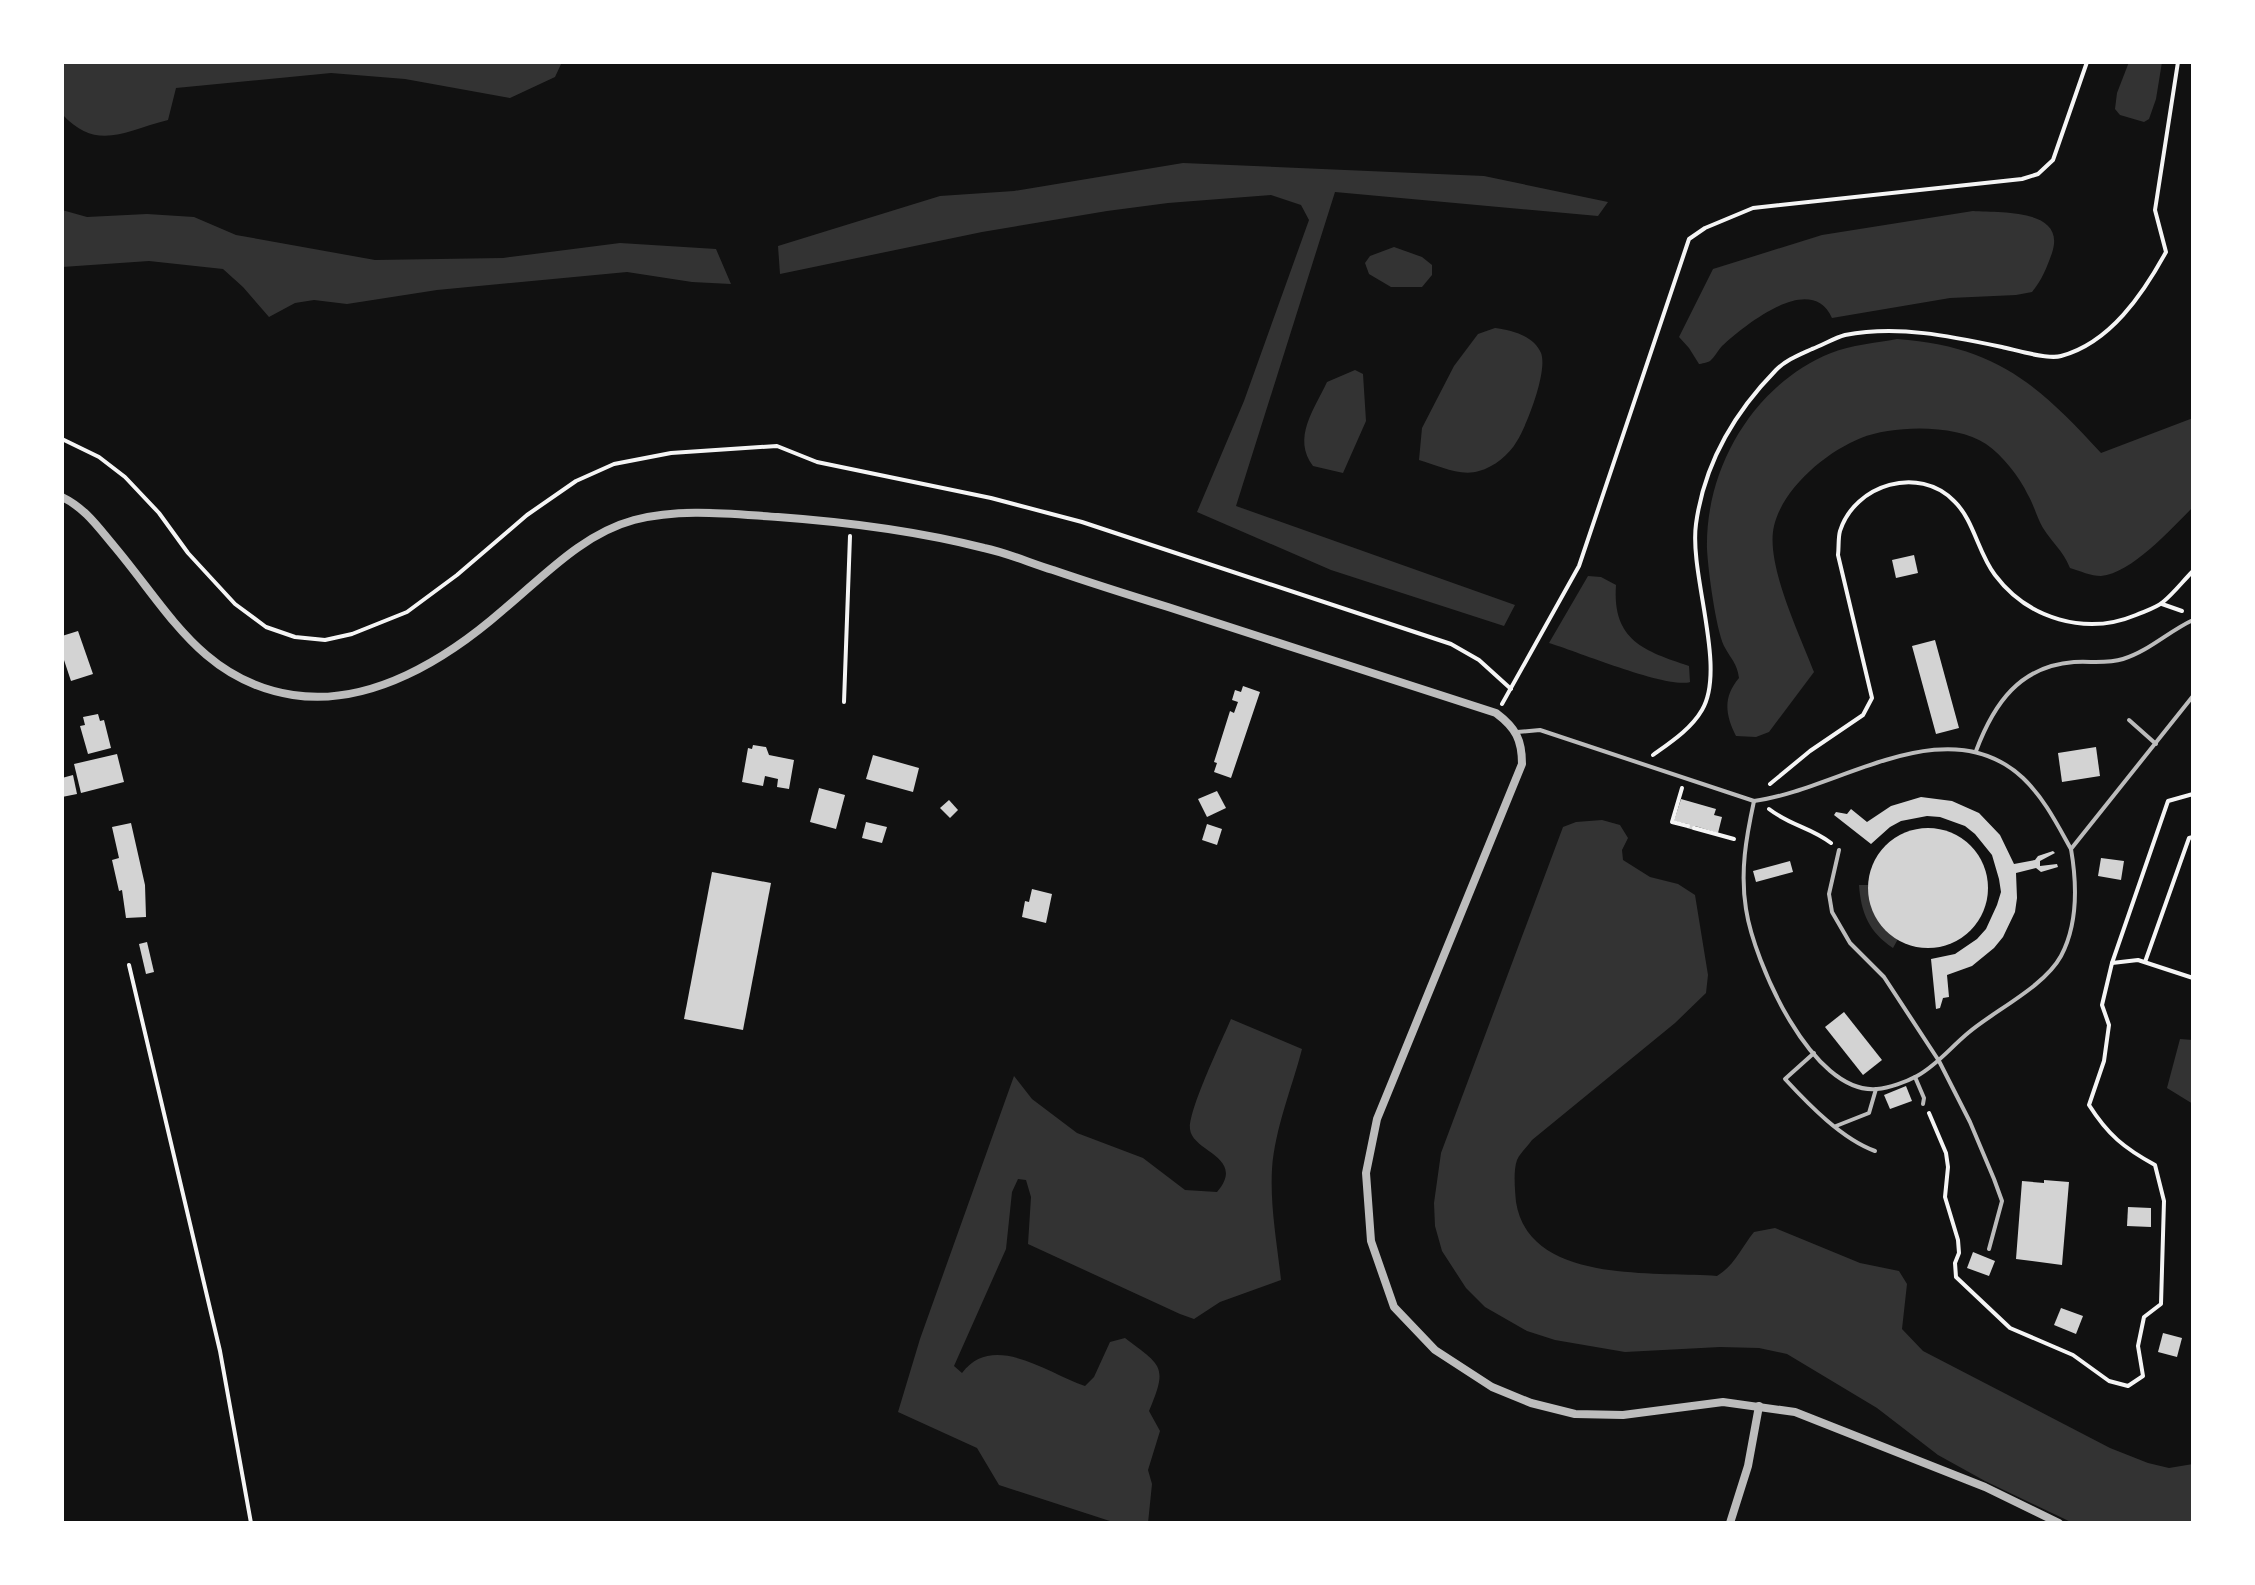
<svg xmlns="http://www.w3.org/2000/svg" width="2255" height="1585" viewBox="0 0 2255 1585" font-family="Montserrat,sans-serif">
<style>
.water{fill:#333}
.building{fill:#d3d3d3}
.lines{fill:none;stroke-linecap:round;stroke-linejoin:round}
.path{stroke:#f5f5f5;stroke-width:4}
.service{stroke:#bcbcbc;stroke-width:4}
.minor{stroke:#bcbcbc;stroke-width:8}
</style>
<rect width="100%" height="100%" fill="#111"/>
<g class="water">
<path d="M62 62H562L555 77 510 98 405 79 331 73 176 88 168 120C124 131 97 152 62 114Z"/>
<polygon points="2129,62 2162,62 2156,99 2149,119 2144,122 2120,115 2115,109 2117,93"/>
<polygon points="1183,163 1484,176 1608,202 1598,216 1335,192 1236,506 1515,605 1504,626 1331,570 1197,512 1244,401 1309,220 1301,205 1271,195 1168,203 1107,211 982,232 780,274 778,246 940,196 1014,191"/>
<polygon points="62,210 87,217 147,214 194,217 236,235 375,260 503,258 620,243 716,249 731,284 692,282 627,272 437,290 347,304 314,300 295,303 269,317 243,287 223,269 149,261 62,267"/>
<path d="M1973 211C2000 213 2067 208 2052 253 2047 267 2042 280 2032 292L2016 295 1950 298 1832 318C1811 271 1745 325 1722 346 1718 350 1715 357 1710 361 1708 362 1701 364 1699 364L1689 348 1679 337 1713 269 1822 235Z"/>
<polygon points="1394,247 1422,257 1432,265 1432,275 1422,287 1391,287 1369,274 1365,263 1370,256"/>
<path d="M1495 328C1512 330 1534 336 1541 353 1548 371 1527 425 1517 441 1509 455 1494 467 1479 471 1460 477 1437 465 1419 460L1422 428 1454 366 1478 334Z"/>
<path d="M1897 339C1995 346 2038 384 2101 453L2193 418V507C2171 529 2132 573 2101 576 2091 576 2080 571 2070 568 2062 549 2053 544 2043 528 2037 518 2034 505 2028 495 2019 476 2003 456 1986 444 1956 424 1894 425 1861 438 1826 452 1783 488 1774 526 1765 564 1800 635 1814 672L1769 732 1756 737 1736 736C1725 714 1723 697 1739 678 1737 663 1731 659 1724 646 1716 629 1708 570 1707 549 1705 468 1754 384 1831 353 1851 345 1876 343 1897 339Z"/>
<path d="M1355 370 1363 374 1366 421 1343 473 1313 466C1292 438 1314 410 1327 382Z"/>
<path d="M1588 576 1601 577 1616 585C1612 641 1645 651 1689 666L1690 682C1667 689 1576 651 1549 643Z"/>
<path d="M1602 820 1620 825 1628 838 1622 850 1623 860 1650 877 1678 884 1695 895 1708 975 1706 993 1675 1023 1532 1140C1528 1146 1520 1153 1517 1160 1513 1171 1515 1190 1516 1202 1529 1285 1657 1271 1717 1276 1735 1265 1741 1248 1754 1232L1775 1228 1860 1263 1899 1271 1907 1284 1902 1329 1923 1351 2110 1448 2148 1463 2169 1468 2193 1464V1523H2073L1985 1481 1938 1455 1877 1408 1787 1354 1759 1348 1720 1347 1625 1352 1555 1340 1527 1331 1485 1307 1466 1288 1442 1251 1435 1226 1434 1203 1441 1153 1563 827 1576 822Z"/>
<path d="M1859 885H1868C1870 909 1878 926 1898 939L1893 948C1869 932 1861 913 1859 885Z"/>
<path d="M1231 1019 1302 1049C1292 1088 1275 1128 1272 1169 1270 1207 1277 1242 1281 1280L1220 1302 1194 1319 1180 1314 1028 1244 1031 1197 1026 1180 1018 1179 1012 1192 1006 1249 954 1366 962 1373C993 1331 1049 1374 1085 1386L1094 1377 1110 1342 1125 1338C1162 1366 1168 1366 1149 1411L1160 1431 1148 1470 1152 1484 1148 1523H1116L999 1485 977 1448 898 1412 920 1339 1014 1076 1032 1099 1077 1133 1143 1158 1185 1190 1217 1192C1247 1157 1192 1152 1190 1129 1188 1111 1222 1040 1231 1019Z"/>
<polygon points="2180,1039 2193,1040 2193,1104 2167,1088"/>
</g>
<g class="building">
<polygon points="1914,555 1918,573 1896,578 1892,560"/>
<polygon points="78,631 93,674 71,681 62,654 62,636"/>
<polygon points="1935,640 1959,728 1936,734 1912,646"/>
<polygon points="1243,686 1260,692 1231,778 1214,772 1217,763 1214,762 1230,711 1234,713 1238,702 1232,700 1235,690 1241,692"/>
<polygon points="98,714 100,721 104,720 111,748 88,754 80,726 85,725 83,717"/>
<polygon points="753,745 766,747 769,755 794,760 789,789 777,787 778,779 765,776 763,786 742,782 748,748 752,749"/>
<polygon points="2096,747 2100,776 2062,782 2058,753"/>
<polygon points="117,754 124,782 81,793 74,764"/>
<polygon points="873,755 919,768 913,792 866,779"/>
<polygon points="73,775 77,794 62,797 62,778"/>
<polygon points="819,788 845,795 836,829 810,822"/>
<polygon points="1217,791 1226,808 1207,817 1198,799"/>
<polygon points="1921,797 1952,801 1979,813 2000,835 2014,864 2035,860 2038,856 2053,851 2055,853 2040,861 2040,866 2057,864 2058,867 2041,872 2036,868 2016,873 2017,898 2015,912 2003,937 1994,948 1972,966 1947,975 1949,997 1943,998 1940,1008 1936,1009 1931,959 1955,954 1977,939 1986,929 1997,905 2001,892 1999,879 1992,855 1975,834 1965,826 1940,817 1927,816 1901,821 1890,827 1871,844 1834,815 1836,812 1847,814 1851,809 1867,822 1891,806"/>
<polygon points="1681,799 1716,809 1714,815 1722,817 1718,833 1695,826 1694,830 1687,828 1688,824 1674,821"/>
<polygon points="949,800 958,810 950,818 940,808"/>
<polygon points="866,822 887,827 882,843 862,838"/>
<polygon points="131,823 145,885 146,917 126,918 122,890 119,891 112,860 119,858 112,827"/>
<polygon points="1207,824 1222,829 1217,845 1202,840"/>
<circle cx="1928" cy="888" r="60"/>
<polygon points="2101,858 2124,861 2121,880 2098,876"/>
<polygon points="1790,861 1793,872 1756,882 1753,871"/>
<polygon points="712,872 771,883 743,1030 684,1019"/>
<polygon points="1032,889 1052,894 1046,923 1022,917 1025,901 1029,902"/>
<polygon points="147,942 154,972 146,974 139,944"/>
<polygon points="1844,1012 1882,1060 1863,1075 1825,1027"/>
<polygon points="1906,1086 1912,1101 1890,1109 1884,1095"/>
<polygon points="2044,1180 2069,1182 2062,1265 2016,1259 2022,1181 2044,1183"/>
<polygon points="2128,1207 2151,1208 2151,1227 2127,1226"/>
<polygon points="1973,1252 1995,1261 1989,1276 1967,1268"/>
<polygon points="2061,1308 2083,1316 2076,1334 2054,1325"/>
<polygon points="2163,1333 2182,1338 2177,1357 2158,1352"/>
</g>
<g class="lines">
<g class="path">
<polyline points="62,439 99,457 125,477 159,513 188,553 235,604 266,627 295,637 325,640 352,634 407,612 457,575 527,515 576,481 614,464 671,453 777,446 817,462 991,498 1082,522 1451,644 1479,660 1511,689"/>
<polyline points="2162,604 2182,611"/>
<polyline points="844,702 850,536"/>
<polyline points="1502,704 1579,566 1689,239 1705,228 1753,208 2022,179 2038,174 2053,160 2087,62"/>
<path d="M1653 755C1671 742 1691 729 1702 710 1727 668 1689 574 1696 524 1704 465 1734 413 1776 370 1786 360 1799 355 1812 349 1823 345 1834 338 1845 335 1898 325 1950 336 2002 347 2016 350 2048 360 2061 356 2110 343 2143 294 2166 252L2155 210 2178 62"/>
<path d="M1770 784 1810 751 1863 715 1872 698 1838 555C1839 547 1838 538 1840 531 1855 484 1919 465 1954 501 1974 520 1978 553 1995 575 2028 619 2086 636 2136 615 2145 611 2156 608 2163 602 2174 593 2183 581 2193 571"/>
<polyline points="1682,788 1672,822 1688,826"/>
<path d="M1769 809C1791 826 1810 827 1831 843"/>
<polyline points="1694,828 1734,839"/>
<polyline points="2145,962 2189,838 2193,837"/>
<polyline points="2112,963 2138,960 2193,978"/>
<polyline points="129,965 220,1351 251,1523"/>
<path d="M1929 1113 1946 1153 1948 1167 1945 1197 1958 1240 1959 1253 1955 1263 1956 1277 2010 1328 2073 1355 2109 1381 2128 1386 2143 1376 2138 1346 2144 1317 2161 1304 2164 1201 2155 1165C2124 1148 2108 1135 2089 1105L2104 1061 2109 1025 2102 1005 2112 963 2168 801 2193 794"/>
</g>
<g class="service">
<polyline points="2129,720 2156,744"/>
<path d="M1517 732 1540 730 1754 801C1838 790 1946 706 2023 778 2044 798 2057 824 2071 849"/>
<path d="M1976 751C1994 703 2020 666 2074 662 2091 661 2107 664 2123 659 2149 651 2169 631 2193 620"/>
<path d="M1754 801C1746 838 1740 872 1746 909 1754 962 1812 1095 1877 1089 1889 1088 1906 1082 1917 1076 1937 1065 1950 1048 1968 1033 1995 1010 2044 987 2061 956 2078 924 2077 884 2071 849L2193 696"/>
<polyline points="1839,850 1829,894 1832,912 1850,943 1884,977 1939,1061 1970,1122 1994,1179 2002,1201 1989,1249"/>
<path d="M1814 1053 1785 1079C1809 1105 1842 1139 1875 1151"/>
<polyline points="1915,1077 1924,1098 1923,1104"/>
<polyline points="1836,1126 1869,1113 1876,1089"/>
</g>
<g class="minor">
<path d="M62 497C85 508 98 527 114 546 168 610 202 681 293 695 371 707 448 658 503 610 543 577 582 534 634 520 681 508 730 514 778 517 847 522 917 531 984 548 1008 553 1030 563 1053 570 1091 583 1129 595 1168 607 1277 642 1387 678 1496 713 1516 728 1522 740 1522 764L1377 1119 1366 1173 1371 1241 1394 1307 1435 1350 1492 1387 1531 1403 1575 1414 1623 1415 1723 1402 1795 1412 1985 1487 2059 1523"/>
<polyline points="1730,1523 1748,1466 1759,1406"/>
</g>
</g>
<rect width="2255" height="1585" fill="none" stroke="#ffffff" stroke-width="128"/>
</svg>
